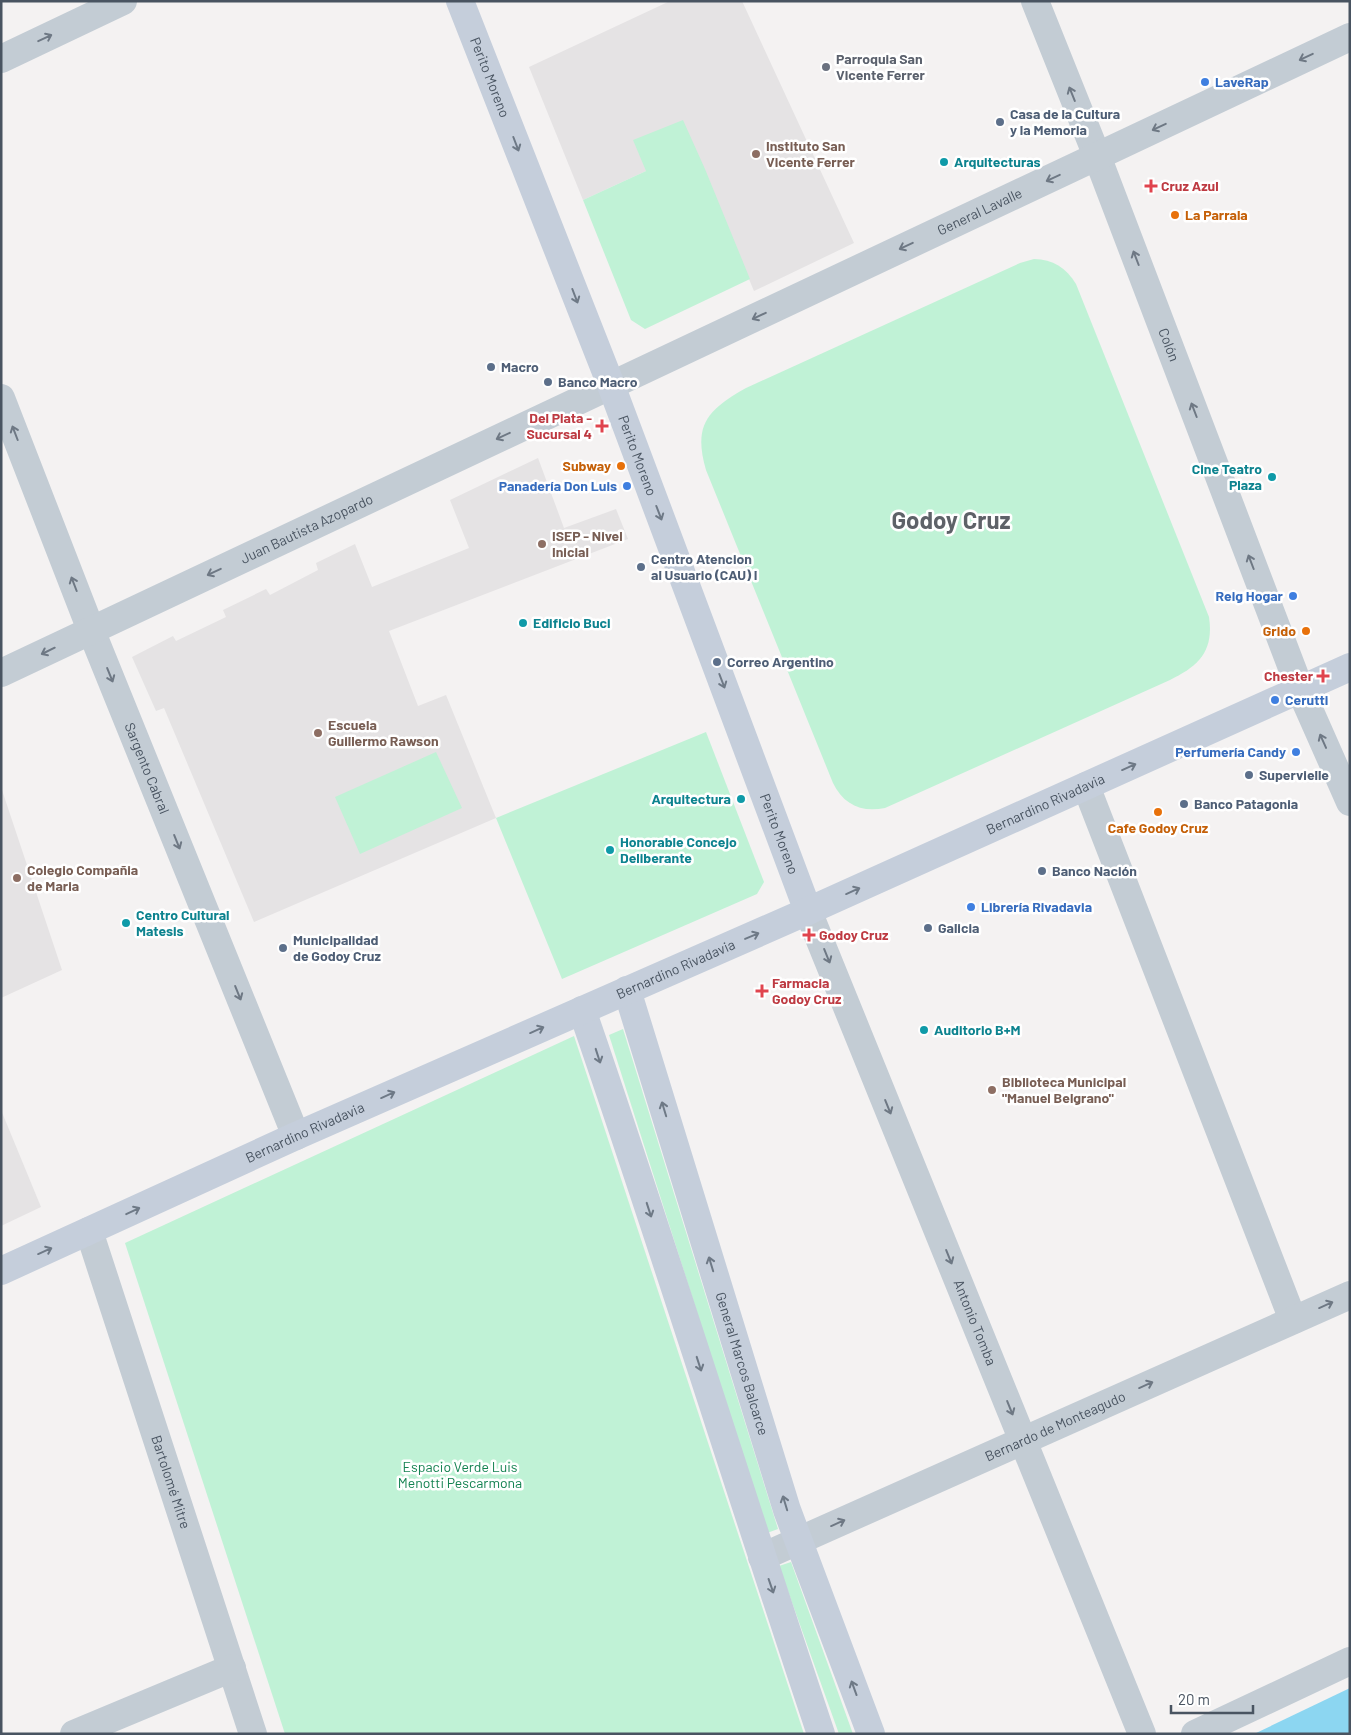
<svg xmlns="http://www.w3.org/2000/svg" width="1351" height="1735" viewBox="0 0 1351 1735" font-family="Barlow,sans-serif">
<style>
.education{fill:#e5e3e4}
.green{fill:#c0f2d6}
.water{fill:#8cd6f1}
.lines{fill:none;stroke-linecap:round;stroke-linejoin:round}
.minor{stroke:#c3ccd4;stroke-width:28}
.tertiary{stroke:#c3ccd4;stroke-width:28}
.secondary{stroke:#c5cedb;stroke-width:28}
.oneway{stroke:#6e7884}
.oneway2{stroke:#6e7986}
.worship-dot{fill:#6b7280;stroke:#fff;stroke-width:2}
.shop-dot{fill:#3f7fe0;stroke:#fff;stroke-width:2}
.service-dot{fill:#5c6f8a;stroke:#fff;stroke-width:2}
.education-dot{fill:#8d6e63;stroke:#fff;stroke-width:2}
.culture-dot{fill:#0f9aa8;stroke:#fff;stroke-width:2}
.health-dot{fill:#e0444e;stroke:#fff;stroke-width:2}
.food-dot{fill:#e8710a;stroke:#fff;stroke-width:2}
.labels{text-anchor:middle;stroke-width:5;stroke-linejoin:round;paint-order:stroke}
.worship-label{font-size:14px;font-weight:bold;fill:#5b616d;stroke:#fff;text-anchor:start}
.street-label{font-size:14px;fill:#495461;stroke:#fff}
.shop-label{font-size:14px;font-weight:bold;fill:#366cbe;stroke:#fff;text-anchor:start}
.service-label{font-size:14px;font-weight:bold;fill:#4e5e75;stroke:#fff;text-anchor:start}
.education-label{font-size:14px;font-weight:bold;fill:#785e54;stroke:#fff;text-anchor:start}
.culture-label{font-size:14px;font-weight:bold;fill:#0d838f;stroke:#fff;text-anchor:start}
.health-label{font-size:14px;font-weight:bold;fill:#be3a42;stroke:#fff;text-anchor:start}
.food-label{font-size:14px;font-weight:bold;fill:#c56008;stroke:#fff;text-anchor:end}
.park-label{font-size:14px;fill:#148251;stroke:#fff}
.town-label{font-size:24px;font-weight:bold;fill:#5e6268;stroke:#fff}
</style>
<rect width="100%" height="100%" fill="#f4f2f2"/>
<g class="education">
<polygon points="670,1 742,1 854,243 754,291 733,241 646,171 583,200 529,67"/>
<polygon points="538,458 564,528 616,509 628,539 389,631 418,706 446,695 496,818 254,922 164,708 156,711 132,657 173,636 176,641 226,617 223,610 266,589 270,595 318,570 316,563 355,544 372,587 469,548 450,500"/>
<polygon points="1,787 62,970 1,998"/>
<polygon points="1,1110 41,1207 1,1226"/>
</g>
<g class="green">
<polygon points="683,120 705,169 750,279 645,329 631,320 583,200 646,171 633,140"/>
<path d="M1034 259C1053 259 1066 268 1076 284L1209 617C1214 651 1199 666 1170 680L885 808C861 813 843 804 833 783L706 470C693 425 707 410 746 388L1020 263Z"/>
<polygon points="706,732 764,882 757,894 562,979 496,818"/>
<polygon points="436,752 462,808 360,854 335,797"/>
<polygon points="623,1029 778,1529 767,1533 609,1035"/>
<polygon points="574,1036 804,1734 285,1734 125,1243"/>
<polygon points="791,1562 853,1734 839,1734 779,1566"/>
</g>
<polygon class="water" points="1350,1688 1350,1734 1254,1734"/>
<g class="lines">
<g class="minor">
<polyline points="1,59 123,1"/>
<path id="s1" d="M1 398 91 630 296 1136"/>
<polyline points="1086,786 1293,1320"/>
<path id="s2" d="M89 1231 253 1734"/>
<path id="s3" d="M762 1557 1350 1295"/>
<polyline points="74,1734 232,1668"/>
</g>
<g class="tertiary">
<path id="s4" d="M1035 1 1097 156 1300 689 1350 802"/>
<path id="s5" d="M1 673 1350 37"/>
<path id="s6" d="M808 911 1142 1734"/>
<polyline points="1195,1734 1350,1661"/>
</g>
<g class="secondary">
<path id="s7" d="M460 1 611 385 808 911"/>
<path id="s8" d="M627 990 787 1510 871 1734"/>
<path d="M582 1010C665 1250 740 1493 821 1734"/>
<path id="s9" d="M1 1271 296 1136 808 911 1350 667"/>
</g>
</g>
<defs><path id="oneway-shaft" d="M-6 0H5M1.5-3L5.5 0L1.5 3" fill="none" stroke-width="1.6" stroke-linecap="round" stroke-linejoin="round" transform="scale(1.25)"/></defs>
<g class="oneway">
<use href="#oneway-shaft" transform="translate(45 38) rotate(-25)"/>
<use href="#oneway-shaft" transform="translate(1306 57) rotate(155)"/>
<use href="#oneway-shaft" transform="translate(1072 94) rotate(-112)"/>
<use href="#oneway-shaft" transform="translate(1159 127) rotate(155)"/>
<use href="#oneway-shaft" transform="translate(1053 178) rotate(155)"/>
<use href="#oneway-shaft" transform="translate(906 246) rotate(155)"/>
<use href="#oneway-shaft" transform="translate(1136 258) rotate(-111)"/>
<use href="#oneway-shaft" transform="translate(759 316) rotate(155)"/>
<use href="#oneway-shaft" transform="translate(1194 410) rotate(-111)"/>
<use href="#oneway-shaft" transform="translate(15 433) rotate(-111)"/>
<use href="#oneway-shaft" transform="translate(503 436) rotate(155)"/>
<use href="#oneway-shaft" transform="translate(1251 562) rotate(-111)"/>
<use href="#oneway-shaft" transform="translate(214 572) rotate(155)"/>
<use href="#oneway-shaft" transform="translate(74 584) rotate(-111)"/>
<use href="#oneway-shaft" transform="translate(48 651) rotate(154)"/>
<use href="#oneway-shaft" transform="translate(110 675) rotate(68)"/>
<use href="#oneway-shaft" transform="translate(1323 741) rotate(-114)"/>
<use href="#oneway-shaft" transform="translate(177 842) rotate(68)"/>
<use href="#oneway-shaft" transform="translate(827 956) rotate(68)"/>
<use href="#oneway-shaft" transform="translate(238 993) rotate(68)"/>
<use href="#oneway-shaft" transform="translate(888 1107) rotate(68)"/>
<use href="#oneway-shaft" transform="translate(949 1257) rotate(68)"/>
<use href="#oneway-shaft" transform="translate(1326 1305) rotate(-24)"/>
<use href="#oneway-shaft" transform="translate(1146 1385) rotate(-24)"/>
<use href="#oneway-shaft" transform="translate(1010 1408) rotate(68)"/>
<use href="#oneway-shaft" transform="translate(838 1523) rotate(-24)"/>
</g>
<g class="oneway2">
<use href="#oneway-shaft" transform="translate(516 144) rotate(69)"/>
<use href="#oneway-shaft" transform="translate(575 296) rotate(69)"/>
<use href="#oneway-shaft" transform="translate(659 513) rotate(69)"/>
<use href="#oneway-shaft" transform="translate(722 681) rotate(69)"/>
<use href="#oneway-shaft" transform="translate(1129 767) rotate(-24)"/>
<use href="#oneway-shaft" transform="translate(853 891) rotate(-24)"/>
<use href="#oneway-shaft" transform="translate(752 936) rotate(-23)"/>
<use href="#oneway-shaft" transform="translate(537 1030) rotate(-24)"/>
<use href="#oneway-shaft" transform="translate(598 1056) rotate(72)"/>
<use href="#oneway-shaft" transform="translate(388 1095) rotate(-24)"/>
<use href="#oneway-shaft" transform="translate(664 1109) rotate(-107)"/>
<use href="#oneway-shaft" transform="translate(649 1210) rotate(72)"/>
<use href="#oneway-shaft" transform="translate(133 1211) rotate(-25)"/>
<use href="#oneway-shaft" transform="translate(45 1251) rotate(-24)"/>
<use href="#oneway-shaft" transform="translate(711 1264) rotate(-107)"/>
<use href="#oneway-shaft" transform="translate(699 1364) rotate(72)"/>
<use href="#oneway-shaft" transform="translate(785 1503) rotate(-107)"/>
<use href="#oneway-shaft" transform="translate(771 1586) rotate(71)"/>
<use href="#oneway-shaft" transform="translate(854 1688) rotate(-110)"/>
</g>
<circle class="worship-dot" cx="826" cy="67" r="5"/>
<g class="shop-dot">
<circle cx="1205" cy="82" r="5"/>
<circle cx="627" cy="486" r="5"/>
<circle cx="1293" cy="596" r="5"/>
<circle cx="1275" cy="700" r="5"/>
<circle cx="1296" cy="752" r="5"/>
<circle cx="971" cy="907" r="5"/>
</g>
<g class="service-dot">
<circle cx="1000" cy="122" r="5"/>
<circle cx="491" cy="367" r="5"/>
<circle cx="548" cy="382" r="5"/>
<circle cx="641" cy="567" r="5"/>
<circle cx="717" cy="662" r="5"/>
<circle cx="1249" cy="775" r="5"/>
<circle cx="1184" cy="804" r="5"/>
<circle cx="1042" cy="871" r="5"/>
<circle cx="928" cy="928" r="5"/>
<circle cx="283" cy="948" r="5"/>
</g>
<g class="education-dot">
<circle cx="756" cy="154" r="5"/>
<circle cx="542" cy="544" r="5"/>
<circle cx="318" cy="733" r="5"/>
<circle cx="17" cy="878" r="5"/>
<circle cx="992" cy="1090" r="5"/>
</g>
<g class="culture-dot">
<circle cx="944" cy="162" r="5"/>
<circle cx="1272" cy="477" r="5"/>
<circle cx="523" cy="623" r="5"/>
<circle cx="741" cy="799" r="5"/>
<circle cx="610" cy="850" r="5"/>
<circle cx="126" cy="923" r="5"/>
<circle cx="924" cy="1030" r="5"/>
</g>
<g class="health-dot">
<path d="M1148.5 178.5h5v5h5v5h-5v5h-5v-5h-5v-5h5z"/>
<path d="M599.5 418.5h5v5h5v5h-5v5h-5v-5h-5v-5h5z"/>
<path d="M1320.5 668.5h5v5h5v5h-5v5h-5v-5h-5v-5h5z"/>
<path d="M806.5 927.5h5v5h5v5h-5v5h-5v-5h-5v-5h5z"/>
<path d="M759.5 983.5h5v5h5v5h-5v5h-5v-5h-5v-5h5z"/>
</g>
<g class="food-dot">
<circle cx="1175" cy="215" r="5"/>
<circle cx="621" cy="466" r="5"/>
<circle cx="1306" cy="631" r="5"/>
<circle cx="1158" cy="812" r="5"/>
</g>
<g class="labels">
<g class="worship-label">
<text x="836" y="64">Parroquia San<tspan x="836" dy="16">Vicente Ferrer</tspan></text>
</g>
<g class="street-label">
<text dy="5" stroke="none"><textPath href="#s7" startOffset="82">Perito Moreno</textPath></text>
<text dy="5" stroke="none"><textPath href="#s5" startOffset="1082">General Lavalle</textPath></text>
<text dy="5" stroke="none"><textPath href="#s4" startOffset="369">Colón</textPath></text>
<text dy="5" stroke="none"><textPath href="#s7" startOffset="488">Perito Moreno</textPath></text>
<text dy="5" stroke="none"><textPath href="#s5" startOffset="338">Juan Bautista Azopardo</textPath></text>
<text dy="5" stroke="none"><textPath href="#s1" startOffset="398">Sargento Cabral</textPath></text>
<text dy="5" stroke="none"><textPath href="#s9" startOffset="1144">Bernardino Rivadavia</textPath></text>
<text dy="5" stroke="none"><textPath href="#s7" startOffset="892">Perito Moreno</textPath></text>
<text dy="5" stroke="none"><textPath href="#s9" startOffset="739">Bernardino Rivadavia</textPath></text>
<text dy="5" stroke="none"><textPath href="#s9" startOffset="334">Bernardino Rivadavia</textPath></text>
<text dy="5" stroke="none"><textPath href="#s6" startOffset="444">Antonio Tomba</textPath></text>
<text dy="5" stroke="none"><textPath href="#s8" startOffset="391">General Marcos Balcarce</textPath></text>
<text dy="5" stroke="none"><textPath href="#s3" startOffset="321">Bernardo de Monteagudo</textPath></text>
<text dy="5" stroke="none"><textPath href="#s2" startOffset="264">Bartolomé Mitre</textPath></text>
</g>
<g class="shop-label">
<text x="1215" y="87">LaveRap</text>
<text x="617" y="491" text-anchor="end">Panadería Don Luis</text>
<text x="1283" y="601" text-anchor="end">Reig Hogar</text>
<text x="1285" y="705">Cerutti</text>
<text x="1286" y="757" text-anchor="end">Perfumería Candy</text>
<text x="981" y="912">Librería Rivadavia</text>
</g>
<g class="service-label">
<text x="1010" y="119">Casa de la Cultura<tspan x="1010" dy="16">y la Memoria</tspan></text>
<text x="501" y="372">Macro</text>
<text x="558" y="387">Banco Macro</text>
<text x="651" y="564">Centro Atencion<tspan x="651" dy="16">al Usuario (CAU) I</tspan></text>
<text x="727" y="667">Correo Argentino</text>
<text x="1259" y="780">Supervielle</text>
<text x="1194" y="809">Banco Patagonia</text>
<text x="1052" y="876">Banco Nación</text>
<text x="938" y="933">Galicia</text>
<text x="293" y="945">Municipalidad<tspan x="293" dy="16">de Godoy Cruz</tspan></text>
</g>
<g class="education-label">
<text x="766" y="151">Instituto San<tspan x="766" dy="16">Vicente Ferrer</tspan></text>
<text x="552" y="541">ISEP - Nivel<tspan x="552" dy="16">Inicial</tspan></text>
<text x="328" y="730">Escuela<tspan x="328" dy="16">Guillermo Rawson</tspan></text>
<text x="27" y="875">Colegio Compañia<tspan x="27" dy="16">de Maria</tspan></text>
<text x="1002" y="1087">Biblioteca Municipal<tspan x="1002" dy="16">"Manuel Belgrano"</tspan></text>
</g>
<g class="culture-label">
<text x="954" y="167">Arquitecturas</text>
<text x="1262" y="474" text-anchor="end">Cine Teatro<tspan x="1262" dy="16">Plaza</tspan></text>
<text x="533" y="628">Edificio Buci</text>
<text x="731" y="804" text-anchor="end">Arquitectura</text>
<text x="620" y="847">Honorable Concejo<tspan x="620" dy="16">Deliberante</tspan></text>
<text x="136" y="920">Centro Cultural<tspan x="136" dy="16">Matesis</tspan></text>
<text x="934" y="1035">Auditorio B+M</text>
</g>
<g class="health-label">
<text x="1161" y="191">Cruz Azul</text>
<text x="592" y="423" text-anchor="end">Del Plata -<tspan x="592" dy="16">Sucursal 4</tspan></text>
<text x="1313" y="681" text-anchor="end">Chester</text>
<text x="819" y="940">Godoy Cruz</text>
<text x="772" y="988">Farmacia<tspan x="772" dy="16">Godoy Cruz</tspan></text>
</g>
<g class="food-label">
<text x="1185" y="220" text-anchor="start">La Parrala</text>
<text x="611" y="471">Subway</text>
<text x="1296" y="636">Grido</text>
<text x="1158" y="833" text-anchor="middle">Cafe Godoy Cruz</text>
</g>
<g class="park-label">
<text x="460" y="1472">Espacio Verde Luis<tspan x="460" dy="16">Menotti Pescarmona</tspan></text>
</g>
<g class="town-label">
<text x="951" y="529">Godoy Cruz</text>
</g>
</g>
<rect width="1351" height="1735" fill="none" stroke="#495461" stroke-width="5"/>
<path d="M1171 1705v8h82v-8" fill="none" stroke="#495461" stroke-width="2.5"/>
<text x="1178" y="1705" font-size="15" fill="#495461" stroke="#ffffff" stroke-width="4" paint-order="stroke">20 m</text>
</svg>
